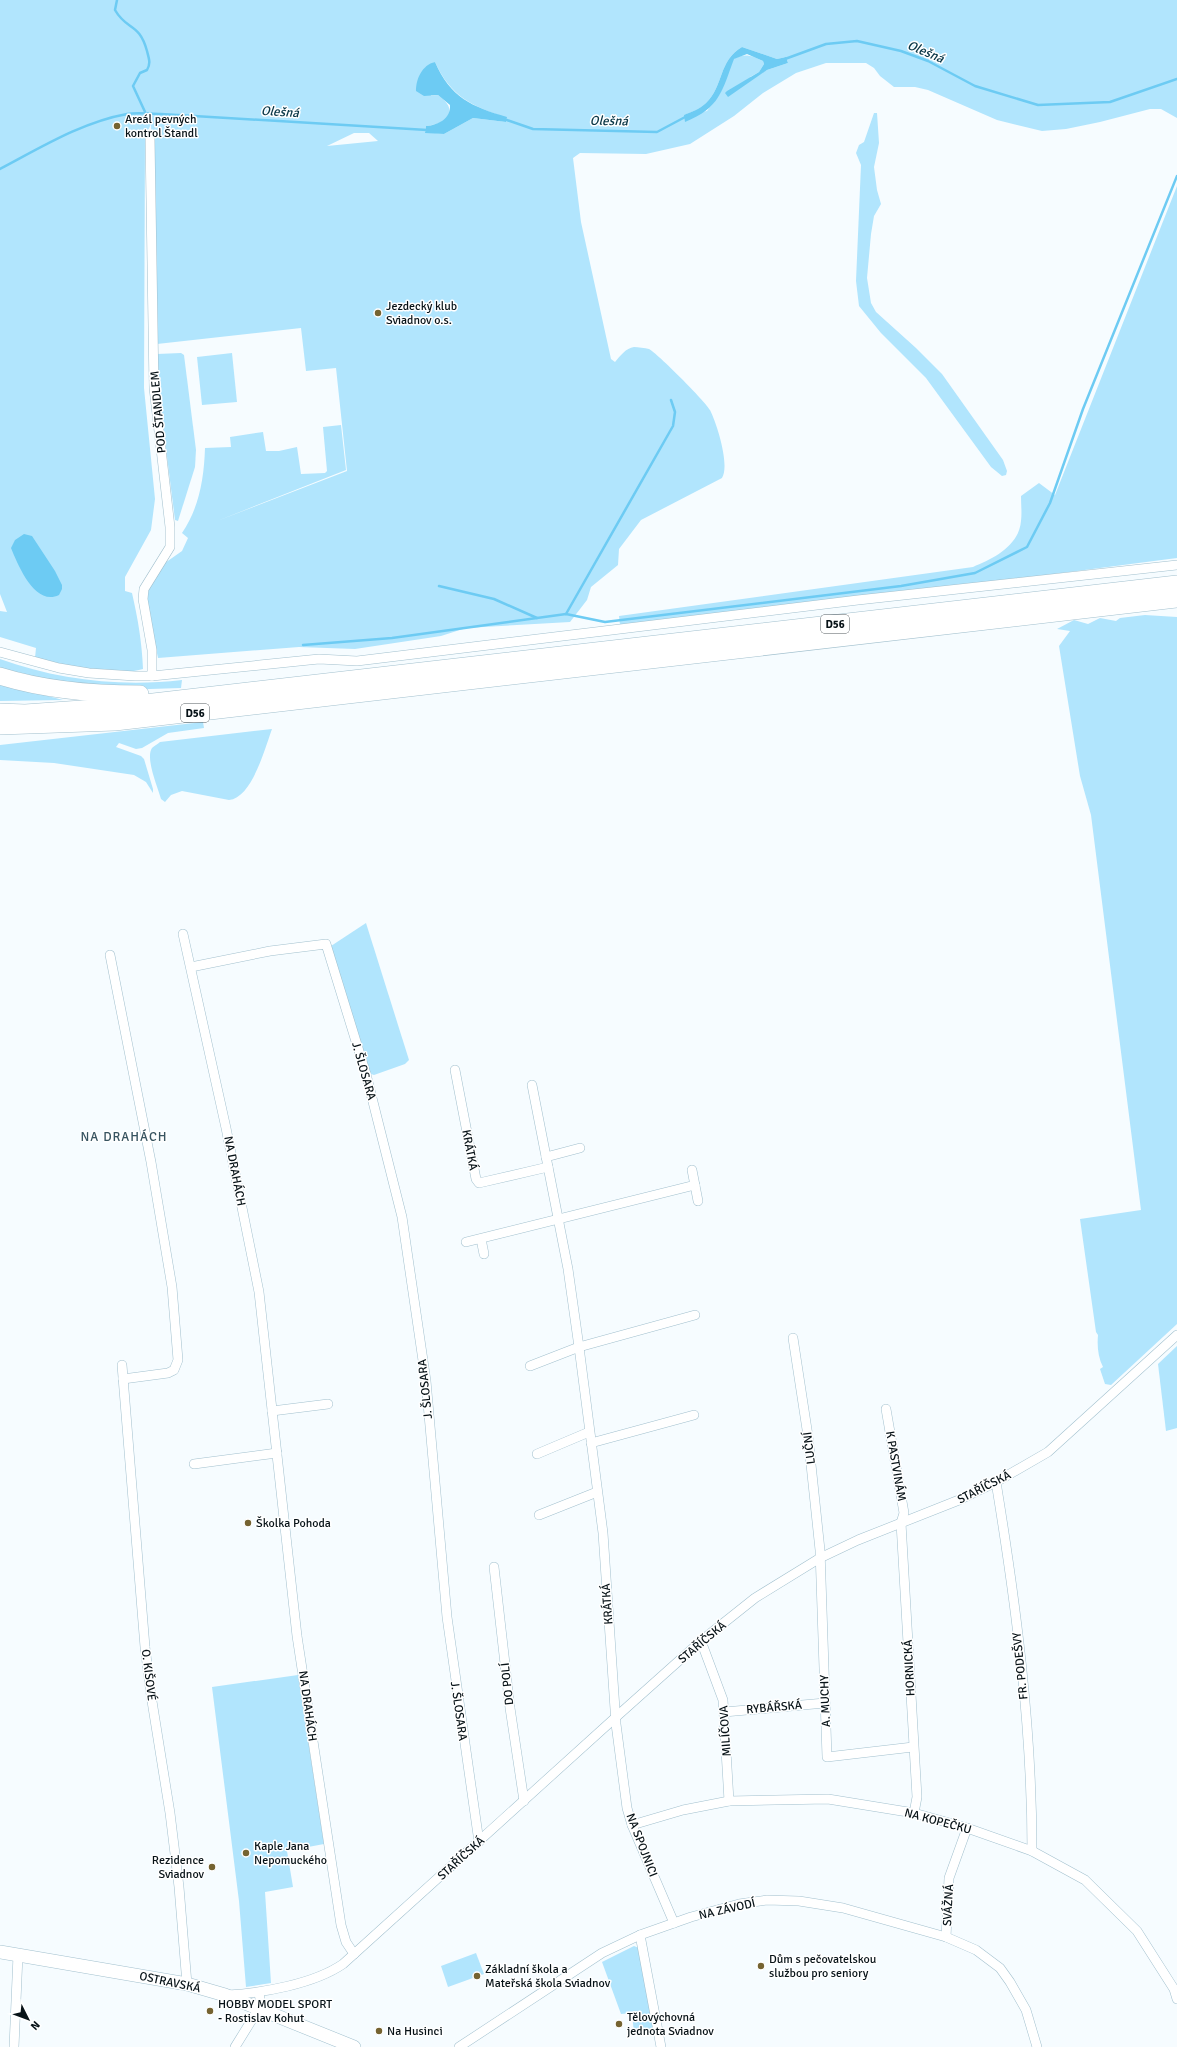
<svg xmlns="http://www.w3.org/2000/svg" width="1177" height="2047" viewBox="0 0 1177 2047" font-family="Signika,sans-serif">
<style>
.green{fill:#b1e5fd;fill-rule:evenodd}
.water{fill:#6dcbf3}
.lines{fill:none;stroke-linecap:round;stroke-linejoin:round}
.stream{stroke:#6dcbf3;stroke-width:2.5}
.street-casing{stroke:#a2c0ce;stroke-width:10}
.secondary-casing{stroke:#a2c0ce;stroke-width:14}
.highway-casing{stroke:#a2c0ce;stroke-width:18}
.street{stroke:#fff;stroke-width:9}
.secondary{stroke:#fff;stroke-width:13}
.highway{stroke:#fff;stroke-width:17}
.poi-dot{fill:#756331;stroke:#fff;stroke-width:1.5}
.labels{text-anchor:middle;stroke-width:3;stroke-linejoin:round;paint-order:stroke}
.shield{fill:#fff;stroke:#51595d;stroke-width:1}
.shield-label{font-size:11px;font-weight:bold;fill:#071217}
.poi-label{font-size:12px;fill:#071217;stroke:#fff;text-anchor:start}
.street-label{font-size:12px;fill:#071217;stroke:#fff}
.water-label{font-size:13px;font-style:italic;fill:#093646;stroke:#fff}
.neighbourhood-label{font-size:13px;letter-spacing:1px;fill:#385460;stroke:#fff}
</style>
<rect width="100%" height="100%" fill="#f6fcff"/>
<g class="green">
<path d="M0 0H1177V118L1161 109H1150L1100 122 1066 129 1042 131 997 120 928 90 915 87H894L880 76 874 68 866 63H826L796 73 763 93 734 116 690 144 646 154 580 153 573 158 581 222 611 359 615 362C620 356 626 348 634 347 638 347 645 348 649 349 657 353 706 402 710 410 717 424 730 465 722 478L641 520 619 549 618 565 591 587 587 600 570 622 466 628 441 636 355 649 299 647 158 658 146 600 148 588 162 565 182 551 188 538 182 533C199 508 204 479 205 448L231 447 230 437 263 432 266 451H279L297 447 301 474 325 473 327 471 323 427 341 425 346 470 217 521 347 471 336 368 306 371 301 328 157 344 151 124 145 137 144 388 155 499 151 530 125 577V591L132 593C138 619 142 643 143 669 115 678 64 664 35 658L36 648 0 637V611L7 612 0 594ZM742 47 777 59 786 57 788 63 767 70 753 78 750 77 759 72 764 64 763 61C751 55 745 53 733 59L720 94 707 111 684 115C692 112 700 109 706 103 724 86 718 61 742 47ZM435 62C451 97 472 106 507 118L506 122 473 118 444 134 425 132 426 126C448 124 460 111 438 95L431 96 425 68ZM354 133H369L378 141 327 146Z"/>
<polygon points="874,113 877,113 879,143 874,167 877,190 881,204 874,216 871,234 867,278 871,303 876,312 916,348 942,374 1003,460 1007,471 1006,475 1002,476 991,467 926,378 881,333 859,306 856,281 861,165 856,153 859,145 864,142"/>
<path d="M1177 186V558L1023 578 620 625 619 616 973 567C993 559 1019 546 1021 521 1022 513 1021 504 1021 496L1039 483 1055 495Z"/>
<polygon points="181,353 184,355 196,450 195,467 178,521 175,520 163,425 157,354"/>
<polygon points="232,353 237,402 202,405 197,357"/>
<path d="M1145 615 1177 617V1324L1111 1385 1105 1384 1100 1369 1103 1367C1098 1357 1097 1346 1098 1335L1096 1332 1080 1219 1141 1210 1091 815 1080 776 1059 646 1070 631 1057 629 1074 620 1088 624 1100 618 1116 621 1120 618Z"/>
<path d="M0 659C58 680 121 687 182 680L181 688 119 690 76 686 0 668Z"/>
<polygon points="0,683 63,700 0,701"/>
<polygon points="203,722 204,728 168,733 142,748 136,749 119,743 116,747 141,756 144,759 153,789 153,793 146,782 134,775 54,763 0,760 0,745"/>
<path d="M272 729C265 748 252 798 229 800L182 791 171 795 165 802 161 799C158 788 145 758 152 748 154 746 158 744 160 742Z"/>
<polygon points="366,923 409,1060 405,1064 374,1075 368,1073 331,946"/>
<polygon points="1177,1346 1177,1428 1166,1431 1158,1364"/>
<polygon points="298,1675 324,1844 287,1851 293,1887 265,1892 271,1983 246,1987 239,1901 212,1687"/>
<polygon points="634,1946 639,1948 656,2031 634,2033 632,2013 621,2014 602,1962"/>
<polygon points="476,1953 484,1974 448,1987 441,1966"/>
</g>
<g class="water">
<path d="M742 47 777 59 786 57 788 63 767 70 728 97 725 93 727 91 759 72 764 64 763 61 747 54 734 59C722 91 720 108 685 122L684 115C691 112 700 109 706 103 724 86 718 61 742 47Z"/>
<path d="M435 62C450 97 472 107 507 117L506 122 473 118 444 134 425 133 426 126C438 125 451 119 450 105L438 95 424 96 416 91C416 79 422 65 435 62Z"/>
<path d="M24 534 32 536 55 571 62 585V589L59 595C35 607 18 565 11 548L15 540Z"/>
</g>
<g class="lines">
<g class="stream">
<path d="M117 0 115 10C127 31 139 22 147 51 149 59 151 63 147 70L140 73 133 86 146 114"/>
<polyline points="785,59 826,44 857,41 901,51 928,61 975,86 1038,105 1110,102 1177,79"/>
<polyline points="504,119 533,129 657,132 687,116"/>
<path d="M0 169C40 148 82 122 127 114 138 112 150 114 161 114L427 130"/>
<polyline points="439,586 494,599 537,618"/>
<polyline points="566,614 673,426 675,412 671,400"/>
<polyline points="303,645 392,638 566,614 605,622 901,586 975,573 1027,547 1050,503 1083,409 1177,176"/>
</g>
<g class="street-casing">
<g id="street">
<polyline points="150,139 154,388 170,527 170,547 144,589 143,599 152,650 152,676"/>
<polyline points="0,652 59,668 89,673 135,676 152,676 319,659 357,661 858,600 1177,565"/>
<polyline points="183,934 226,1128 259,1292 297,1636 341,1925 346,1942 354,1954"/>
<polyline points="110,955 151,1162 172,1287 178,1360 174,1370 168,1373 123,1379"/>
<polyline points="191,967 270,951 326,944 366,1074 402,1217 426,1381 447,1617 479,1842"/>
<polyline points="455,1070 476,1179 479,1183 548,1167"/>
<polyline points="532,1085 568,1269 579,1347 603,1533 616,1724 627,1808 632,1825 674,1923"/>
<polyline points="546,1157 580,1148"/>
<polyline points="692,1170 698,1201"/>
<polyline points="481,1239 484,1254"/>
<polyline points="466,1242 695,1185"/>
<polyline points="793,1338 808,1436 820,1550 827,1757 913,1747"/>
<polyline points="122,1365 145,1647 151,1695 170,1813 179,1887 187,1984"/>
<polyline points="530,1366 579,1347 695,1315"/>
<polyline points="886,1409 904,1513 901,1523 917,1797 914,1813"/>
<polyline points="272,1411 328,1404"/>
<polyline points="591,1443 694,1415"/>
<polyline points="537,1454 589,1432"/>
<polyline points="194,1464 277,1453"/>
<path d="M996 1482C1016 1604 1032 1727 1032 1851"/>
<polyline points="539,1515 597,1492"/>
<polyline points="494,1567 510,1708 524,1801"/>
<polyline points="701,1641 723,1700 729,1801"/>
<polyline points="724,1712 825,1703"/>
<polyline points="632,1825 683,1810 729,1801 828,1799 914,1813 967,1828 1032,1851 1085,1880 1137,1931 1174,1989 1177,1999"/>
<polyline points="640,1935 661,2047"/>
<polyline points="946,1937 949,1878 967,1828"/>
<path d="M228 1995C262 1993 314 1984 343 1964L616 1717 701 1641 755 1598 820 1558 858 1540 959 1500 996 1482 1048 1452 1177 1335"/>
<polyline points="14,2047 18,1955"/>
<polyline points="235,2047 261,2005 259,1993"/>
<polyline points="459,2047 602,1953 640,1935 691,1917 739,1904 767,1900 799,1901 843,1908 946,1937 976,1950 1000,1968 1010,1982 1026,2010 1037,2047"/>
</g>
</g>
<g class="secondary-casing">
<polyline id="secondary" points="0,1952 187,1984 225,1995 354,2047"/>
</g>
<g class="highway-casing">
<g id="highway">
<path d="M0 676C45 690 94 694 140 694"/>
<polyline points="0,712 25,713 110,707 1177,584"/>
<polyline points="0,726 115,722 1177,599"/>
</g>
</g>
<use href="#street" class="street"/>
<use href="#secondary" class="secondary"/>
<use href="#highway" class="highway"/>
</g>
<g class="poi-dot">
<circle cx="117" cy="126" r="4"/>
<circle cx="378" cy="313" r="4"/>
<circle cx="248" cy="1523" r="4"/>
<circle cx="246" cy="1853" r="4"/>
<circle cx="212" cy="1867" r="4"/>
<circle cx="761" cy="1966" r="4"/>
<circle cx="477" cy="1976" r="4"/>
<circle cx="210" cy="2011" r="4"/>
<circle cx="619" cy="2024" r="4"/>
<circle cx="379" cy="2031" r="4"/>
</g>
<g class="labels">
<g class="shield">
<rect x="821" y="615" width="28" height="18" rx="3"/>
<rect x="181" y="704" width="28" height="18" rx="3"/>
</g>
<g class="shield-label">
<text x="835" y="628">D56</text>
<text x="195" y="717">D56</text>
</g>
<g class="poi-label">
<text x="125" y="123">Areál pevných<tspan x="125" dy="14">kontrol Štandl</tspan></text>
<text x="386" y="310">Jezdecký klub<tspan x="386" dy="14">Sviadnov o.s.</tspan></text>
<text x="256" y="1527">Školka Pohoda</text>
<text x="254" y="1850">Kaple Jana<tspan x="254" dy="14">Nepomuckého</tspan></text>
<text x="204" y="1864" text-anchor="end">Rezidence<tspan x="204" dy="14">Sviadnov</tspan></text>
<text x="769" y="1963">Dům s pečovatelskou<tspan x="769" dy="14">službou pro seniory</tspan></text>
<text x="485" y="1973">Základní škola a<tspan x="485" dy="14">Mateřská škola Sviadnov</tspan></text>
<text x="218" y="2008">HOBBY MODEL SPORT<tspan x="218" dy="14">- Rostislav Kohut</tspan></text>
<text x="627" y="2021">Tělovýchovná<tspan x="627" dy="14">jednota Sviadnov</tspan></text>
<text x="387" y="2035">Na Husinci</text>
</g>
<g class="street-label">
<text transform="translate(158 412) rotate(-95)" y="4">POD ŠTANDLEM</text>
<text transform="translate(364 1071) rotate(74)" y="4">J. ŠLOSARA</text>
<text transform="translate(470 1150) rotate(79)" y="4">KRÁTKÁ</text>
<text transform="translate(235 1171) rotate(79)" y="4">NA DRAHÁCH</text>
<text transform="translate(425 1389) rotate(-96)" y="4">J. ŠLOSARA</text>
<text transform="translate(809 1448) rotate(-97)" y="4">LUČNÍ</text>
<text transform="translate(896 1466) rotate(80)" y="4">K PASTVINÁM</text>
<text transform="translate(984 1487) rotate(-27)" y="4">STAŘÍČSKÁ</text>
<text transform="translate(607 1604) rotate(-94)" y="4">KRÁTKÁ</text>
<text transform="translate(702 1642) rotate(-40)" y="4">STAŘÍČSKÁ</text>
<text transform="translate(1020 1666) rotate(-96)" y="4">FR. PODEŠVY</text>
<text transform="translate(909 1668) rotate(-93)" y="4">HORNICKÁ</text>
<text transform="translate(149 1675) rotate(83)" y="4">O. KIŠOVÉ</text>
<text transform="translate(507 1684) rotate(-96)" y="4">DO POLÍ</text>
<text transform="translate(825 1701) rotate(-92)" y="4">A. MUCHY</text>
<text transform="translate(308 1706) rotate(82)" y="4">NA DRAHÁCH</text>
<text transform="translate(774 1707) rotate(-5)" y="4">RYBÁŘSKÁ</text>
<text transform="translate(459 1711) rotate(82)" y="4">J. ŠLOSARA</text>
<text transform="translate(725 1731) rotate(-94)" y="4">MILÍČOVA</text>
<text transform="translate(938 1821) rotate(15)" y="4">NA KOPEČKU</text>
<text transform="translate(642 1845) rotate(69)" y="4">NA SPOJNICI</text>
<text transform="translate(461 1858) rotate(-42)" y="4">STAŘÍČSKÁ</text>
<text transform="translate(948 1905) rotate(-87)" y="4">SVÁŽNÁ</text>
<text transform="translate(727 1909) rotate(-13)" y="4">NA ZÁVODÍ</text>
<text transform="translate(170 1982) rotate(12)" y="4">OSTRAVSKÁ</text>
</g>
<g class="water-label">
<text transform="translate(926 51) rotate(23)" y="5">Olešná</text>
<text transform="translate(280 111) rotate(4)" y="5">Olešná</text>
<text transform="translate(609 120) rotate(1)" y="5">Olešná</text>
</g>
<g class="neighbourhood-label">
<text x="124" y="1141">NA DRAHÁCH</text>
</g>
</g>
<g transform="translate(28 2019) rotate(132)" stroke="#ffffff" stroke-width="3" paint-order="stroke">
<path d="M0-3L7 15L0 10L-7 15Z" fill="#071217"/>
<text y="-6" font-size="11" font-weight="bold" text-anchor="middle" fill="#071217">N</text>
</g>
</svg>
